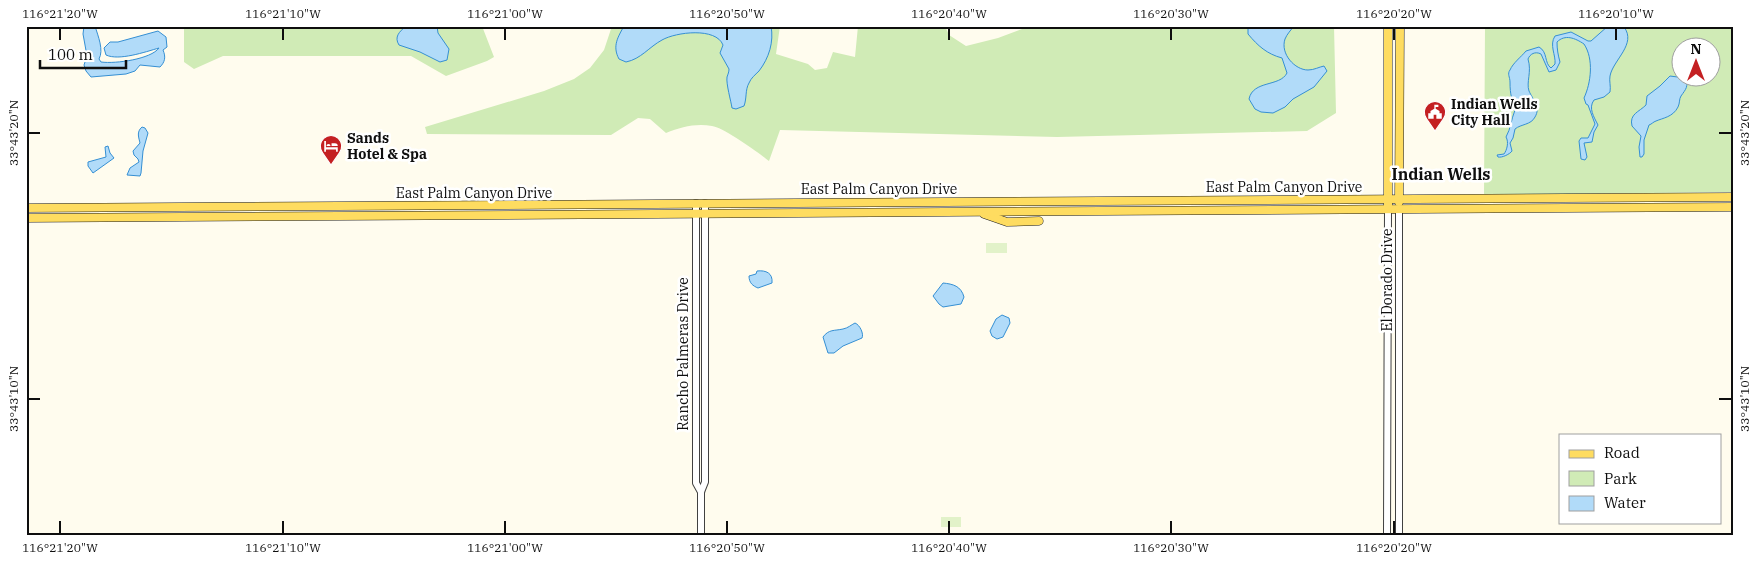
<svg xmlns="http://www.w3.org/2000/svg" width="1759" height="561" viewBox="0 0 1759 561" font-family="'IBM Plex Serif',serif">
<style>
.green{fill:#d0ebb6;fill-rule:evenodd}
.pitch{fill:#e2f2c9}
.water{fill:#b1dbf9;stroke:#358fd3}
.lines{fill:none;stroke-linecap:round;stroke-linejoin:round}
.minor-casing{stroke:#414141;stroke-width:8}
.major-casing{stroke:#1f1f1f;stroke-width:9}
.minor{stroke:#fff;stroke-width:6}
.major{stroke:#fedc60;stroke-width:8}
.ticks{fill:none;stroke:#0e0e0e;stroke-width:2}
.labels{text-anchor:middle;stroke-width:5;stroke-linejoin:round;paint-order:stroke}
.poi-label{font-size:14px;font-weight:bold;fill:#0e0e0e;stroke:#fff;text-anchor:start}
.street-label{font-size:14px;fill:#0e0e0e;stroke:#fff}
.quarter-label{font-size:16px;font-weight:bold;fill:#0e0e0e;stroke:#fff}
.neatline{fill:none;stroke:#0e0e0e;stroke-width:2}
.ticks-label{font-size:12px;text-anchor:middle;fill:#0e0e0e}
</style>
<rect width="100%" height="100%" fill="#fffcee"/>
<g class="green">
<polygon points="184,26 482,26 494,57 487,61 446,76 411,56 223,56 194,69 184,62"/>
<path d="M612 26H780L776 54 808 64 815 70 827 68 833 52 855 57 858 26H945L949 35 966 46 998 38 1030 26H1334L1336 113 1307 131 1057 137 780 130 769 161C759 153 723 127 712 126 696 123 681 127 666 133L650 119 638 118 611 135 427 134 425 127 544 91 574 79 590 68 604 50Z"/>
<path d="M1485 26H1733V192L1484 195ZM1682 48H1712V78H1682Z"/>
</g>
<g class="pitch">
<rect x="986" y="243" width="21" height="10"/>
<rect x="941" y="517" width="20" height="10"/>
</g>
<g class="water">
<path d="M84 26H95C98 36 104 50 99 59L101 62C116 64 151 59 159 48 145 52 119 61 106 55L104 48 110 42H118L158 31 166 37 167 47 163 50C166 57 165 62 160 67L140 65 135 71 126 74 91 77 86 71 84 65 87 56 83 34Z"/>
<path d="M406 26H437L438 33 449 49 447 60 440 62 420 52 399 45C394 37 399 32 406 26Z"/>
<path d="M624 26H771C774 42 769 58 759 71 755 75 751 78 749 83 745 90 747 98 744 106L736 109 732 108C731 101 726 84 727 77 728 74 729 72 729 69L720 53 723 45C716 27 676 32 662 40 649 47 641 59 626 62L619 59C612 46 618 37 624 26Z"/>
<path d="M1248 26H1294C1291 30 1287 34 1285 39 1280 54 1295 70 1308 70 1314 70 1319 67 1324 66L1327 71 1314 87 1293 99 1285 107 1273 113 1261 112 1255 109 1249 99C1253 80 1280 87 1287 73L1282 58C1267 54 1258 46 1248 34Z"/>
<path d="M1608 26 1624 27C1637 44 1613 60 1610 76 1609 81 1611 86 1610 92L1604 97 1594 100C1588 108 1594 117 1598 125L1594 132 1592 142 1584 143 1587 157 1585 160 1581 159 1579 141 1581 138H1588L1595 124 1588 105 1586 104 1584 98C1591 83 1594 59 1584 44 1575 38 1565 34 1557 42 1557 49 1558 55 1560 62L1556 70 1549 72 1541 54C1535 51 1530 54 1528 59 1532 72 1526 82 1529 91 1533 100 1541 107 1535 117 1531 125 1521 124 1515 129L1513 138 1510 143 1512 151C1510 154 1502 158 1498 157L1497 155 1504 154C1507 150 1509 142 1506 137 1511 128 1511 120 1515 110 1512 98 1510 96 1510 82 1510 77 1507 74 1510 70 1513 63 1521 57 1526 51L1539 47C1548 52 1544 63 1551 68L1555 64C1556 55 1549 45 1555 36L1571 32 1588 41H1591Z"/>
<path d="M1670 76 1685 78C1689 86 1686 89 1681 96 1679 99 1680 103 1678 107 1673 117 1663 118 1656 121 1653 122 1652 124 1649 125L1644 140V154L1642 157H1640L1639 147 1641 136 1632 126C1629 114 1639 112 1646 105L1647 96 1660 86Z"/>
<path d="M142 127 145 128 148 133 143 151 141 173 140 176 127 175 130 168 139 162 138 159 134 155 133 151 140 143C139 138 136 132 142 127Z"/>
<polygon points="108,146 110,153 114,158 93,173 88,166 88,162 106,157 105,147"/>
<path d="M757 271C766 270 773 273 772 283L758 288C753 286 749 283 749 276L756 274Z"/>
<path d="M943 283C953 284 961 286 964 297L961 304 943 307 939 304 933 296Z"/>
<polygon points="1002,315 1009,318 1010,323 1003,337 997,339 992,336 990,331 996,319"/>
<path d="M855 323C860 325 864 334 862 338L843 346 834 353H828L823 337C829 329 834 331 843 329 848 328 851 325 855 323Z"/>
</g>
<g class="lines">
<g class="minor-casing">
<g id="minor">
<polyline points="696,203 696,483 701,492"/>
<polyline points="701,535 701,492 705,482 705,203"/>
<polyline points="1387,535 1388,209"/>
<polyline points="1399,535 1399,209"/>
</g>
</g>
<g class="major-casing">
<g id="major">
<polyline points="1388,26 1388,209"/>
<polyline points="1399,202 1400,26"/>
<polyline points="26,208 1733,197"/>
<polyline points="984,214 1007,222 1039,221"/>
<polyline points="26,218 1733,207"/>
</g>
</g>
<use href="#minor" class="minor"/>
<use href="#major" class="major"/>
</g>
<path class="ticks" d="M60 28V40M283 28V40M505 28V40M727 28V40M949 28V40M1171 28V40M1394 28V40M1616 28V40M28 133H40M1719 133H1732M28 399H40M1719 399H1732M60 521V534M283 521V534M505 521V534M727 521V534M949 521V534M1171 521V534M1394 521V534"/>
<defs>
<g id="civic-pin" transform="scale(1.125)"><path d="M0 17L-7.5 6A9.5 9.5 0 1 1 7.5 6Z" fill="#c42022" stroke="#fff"/><path d="M-.6-6.5H3V-4.5H.6V-3L4-1V1h2V6H-6V1h2V-1L-.6-3ZM-1.2 2.5V6h2.4V2.5Z" fill="#fff"/></g>
<g id="hotel-pin" transform="scale(1.125)"><path d="M0 17L-7.5 6A9.5 9.5 0 1 1 7.5 6Z" fill="#c42022" stroke="#fff"/><path d="M-6-4.5h1.5V1H6V5H4.5V3h-9V5H-6ZM-4 0a1.8 1.8 0 1 1 3.6 0ZM.5 0V-2.5h3Q6-2.5 6 0Z" fill="#fff"/></g>
</defs>
<g fill-rule="evenodd">
<use href="#civic-pin" x="1435" y="112"/>
<use href="#hotel-pin" x="331" y="146"/>
</g>
<g class="labels">
<g class="poi-label">
<text x="1451" y="109">Indian Wells<tspan x="1451" dy="16">City Hall</tspan></text>
<text x="347" y="143">Sands<tspan x="347" dy="16">Hotel &amp; Spa</tspan></text>
</g>
<g class="street-label">
<text x="1284" y="192">East Palm Canyon Drive</text>
<text x="879" y="194">East Palm Canyon Drive</text>
<text x="474" y="198">East Palm Canyon Drive</text>
<text transform="translate(1387 280) rotate(-90)" y="5">El Dorado Drive</text>
<text transform="translate(683 354) rotate(-90)" y="5">Rancho Palmeras Drive</text>
</g>
<g class="quarter-label">
<text x="1441" y="180">Indian Wells</text>
</g>
</g>
<rect width="1759" height="561" fill="none" stroke="#ffffff" stroke-width="55"/>
<rect x="1559" y="434" width="162" height="90" fill="#ffffff" stroke="#9f9f9f"/>
<rect x="1569" y="450" width="25" height="8" fill="#fedc60" stroke="#9f9f9f"/>
<text x="1604" y="458" font-size="15" fill="#0e0e0e">Road</text>
<rect x="1569" y="471" width="25" height="15" fill="#d0ebb6" stroke="#9f9f9f"/>
<text x="1604" y="484" font-size="15" fill="#0e0e0e">Park</text>
<rect x="1569" y="496" width="25" height="15" fill="#b1dbf9" stroke="#9f9f9f"/>
<text x="1604" y="508" font-size="15" fill="#0e0e0e">Water</text>
<g transform="translate(1696 62)"><circle r="24" fill="#ffffff" stroke="#9f9f9f"/>
<path d="M0-4L9 19L0 12L-9 19Z" fill="#c42022"/>
<text y="-8" font-size="14" font-weight="bold" text-anchor="middle" fill="#0e0e0e">N</text>
</g>
<path d="M40 60v8h86v-8" fill="none" stroke="#0e0e0e" stroke-width="2.5"/>
<text x="48" y="60" font-size="15" fill="#0e0e0e" stroke="#ffffff" stroke-width="4" paint-order="stroke">100 m</text>
<rect x="28" y="28" width="1704" height="506" class="neatline"/>
<g class="ticks-label">
<text x="60" y="18">116°21'20"W</text>
<text x="283" y="18">116°21'10"W</text>
<text x="505" y="18">116°21'00"W</text>
<text x="727" y="18">116°20'50"W</text>
<text x="949" y="18">116°20'40"W</text>
<text x="1171" y="18">116°20'30"W</text>
<text x="1394" y="18">116°20'20"W</text>
<text x="1616" y="18">116°20'10"W</text>
<text transform="translate(14 133) rotate(-90)" y="4">33°43'20"N</text>
<text transform="translate(1745 133) rotate(-90)" y="4">33°43'20"N</text>
<text transform="translate(14 399) rotate(-90)" y="4">33°43'10"N</text>
<text transform="translate(1745 399) rotate(-90)" y="4">33°43'10"N</text>
<text x="60" y="552">116°21'20"W</text>
<text x="283" y="552">116°21'10"W</text>
<text x="505" y="552">116°21'00"W</text>
<text x="727" y="552">116°20'50"W</text>
<text x="949" y="552">116°20'40"W</text>
<text x="1171" y="552">116°20'30"W</text>
<text x="1394" y="552">116°20'20"W</text>
</g>
</svg>
